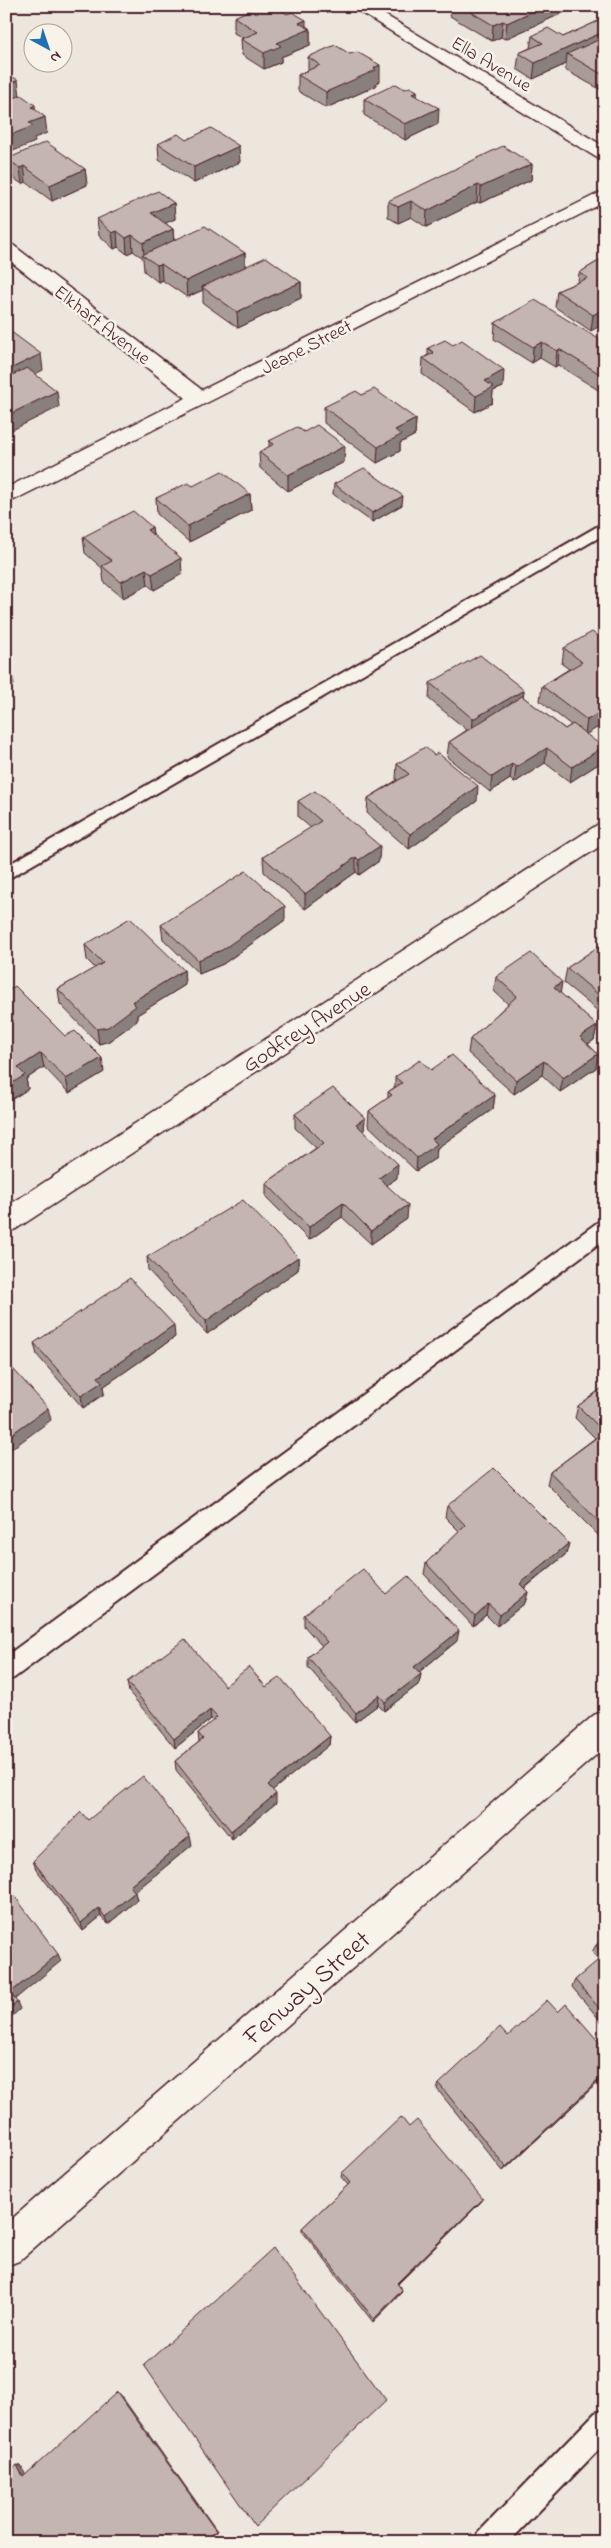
<svg xmlns="http://www.w3.org/2000/svg" width="611" height="2548" viewBox="0 0 611 2548" font-family="'Indie Flower',sans-serif">
<style>
.lines{fill:none;stroke-linecap:round;stroke-linejoin:round}
.lane-casing{stroke:#4a1f2b;stroke-width:4}
.street-casing{stroke:#4a1f2b;stroke-width:3}
.lane{fill:#f7f3e8;fill-rule:evenodd}
.street{fill:#f7f3e8;fill-rule:evenodd}
.wall{fill:#a99c97;stroke:#4a1f2b}
.shaded-wall{fill:#897f7b;stroke:#4a1f2b}
.building{fill:#c4b5b0;stroke:#4a1f2b}
.labels{text-anchor:middle;stroke-width:5;stroke-linejoin:round;paint-order:stroke}
.far-street-label{font-size:19px;fill:#4a1f2b;stroke:#f7f3e8}
.street-label{font-size:22px;fill:#4a1f2b;stroke:#f7f3e8}
.near-street-label{font-size:26px;fill:#4a1f2b;stroke:#f7f3e8}
</style>
<rect width="100%" height="100%" fill="#ece6dd"/>
<filter id="ink" filterUnits="userSpaceOnUse"><feTurbulence type="fractalNoise" baseFrequency=".02" numOctaves="2"/><feDisplacementMap in="SourceGraphic" scale="10" xChannelSelector="R" yChannelSelector="G"/><feConvolveMatrix kernelMatrix="1 2 1 2 8 2 1 2 1" color-interpolation-filters="sRGB"/></filter>
<g filter="url(#ink)">
<g class="lines">
<g class="lane-casing">
<g id="lane">
<polygon points="605,522 605,534 6,880 6,866"/>
<polygon points="605,1220 605,1239 14,1678 6,1681 6,1656 598,1222"/>
<polygon points="605,2409 605,2443 509,2542 475,2542 479,2532 595,2413"/>
</g>
</g>
<g class="street-casing">
<g id="street">
<polygon points="350,6 370,6 605,147 605,160 599,159"/>
<polygon points="605,190 605,202 6,504 6,488 186,398 6,258 6,243 13,245 202,390"/>
<polygon points="605,822 605,843 16,1229 6,1232 6,1207 597,825"/>
<polygon points="605,1711 605,1747 19,2261 6,2266 6,2224 594,1715"/>
</g>
</g>
<use href="#lane" class="lane"/>
<use href="#street" class="street"/>
</g>
<g class="wall">
<polygon points="451,6 566,6 565,12 505,39 501,37 492,41 450,16"/>
<polygon points="234,17 306,26 310,29 310,45 281,57 281,62 264,69 242,55 241,39 243,38 234,33"/>
<polygon points="605,18 605,92 565,70 566,64 533,79 517,69 519,53 530,48 532,36 563,37"/>
<polygon points="308,57 380,81 376,83 376,86 326,108 298,91 298,75 308,70"/>
<polygon points="405,89 417,91 417,96 438,124 405,140 364,115 364,99"/>
<polygon points="186,140 240,162 194,183 159,160 158,144"/>
<polygon points="7,159 85,169 87,185 52,201 26,182 22,184 9,175"/>
<polygon points="532,164 531,180 480,203 477,202 426,227 411,217 398,223 388,217 388,201"/>
<polygon points="174,203 175,219 165,223 173,229 174,240 245,253 245,267 301,282 301,298 238,328 203,303 203,290 187,297 162,280 158,282 144,271 143,258 133,251 127,254 118,247 114,249 99,235 97,219"/>
<polygon points="605,257 591,331 555,307 557,291 578,282 579,273"/>
<polygon points="495,323 605,343 605,392 603,393 558,365 555,367 540,358 532,363 494,339"/>
<polygon points="428,348 503,387 493,391 492,403 475,412 422,374 423,358 428,355"/>
<polygon points="362,395 416,419 415,435 400,443 400,451 377,463 324,423 324,407"/>
<polygon points="304,432 344,462 288,491 260,468 259,452 269,447 269,441"/>
<polygon points="334,484 402,505 372,522 333,494"/>
<polygon points="193,486 250,494 251,510 189,542 157,514 156,498"/>
<polygon points="152,527 153,535 182,574 154,590 148,585 123,598 104,582 102,568 85,553 83,537"/>
<polygon points="605,641 605,723 586,734 600,763 570,782 545,763 514,783 510,779 490,792 447,757 449,742 467,730 429,699 430,683 524,690 523,697 565,729 571,725 540,701 542,686 569,669 562,664 564,648"/>
<polygon points="434,755 477,801 409,849 367,813 368,798 397,780 396,779 397,764"/>
<polygon points="298,801 379,861 359,875 356,872 305,909 264,872 263,857 311,828 298,817"/>
<polygon points="285,920 223,964 199,974 163,939 161,925"/>
<polygon points="605,942 605,1017 564,983 567,968"/>
<polygon points="85,945 184,970 185,985 137,1015 137,1021 109,1041 99,1044 60,1004 58,989 95,968 87,960"/>
<polygon points="496,977 560,993 597,1026 594,1040 588,1044 598,1054 596,1068 560,1092 542,1075 514,1094 468,1053 470,1039 508,1004 494,991"/>
<polygon points="6,992 65,1036 104,1072 69,1093 44,1067 26,1079 28,1089 6,1103"/>
<polygon points="431,1070 495,1095 493,1109 437,1148 436,1158 416,1171 368,1125 369,1111 388,1098 388,1092 395,1087 395,1077"/>
<polygon points="295,1114 365,1118 364,1131 397,1178 387,1185 407,1219 371,1244 342,1217 309,1240 266,1197 266,1183 316,1148 295,1128"/>
<polygon points="147,1257 298,1257 298,1270 207,1334 148,1270"/>
<polygon points="175,1337 103,1387 104,1394 83,1408 37,1355 34,1343"/>
<polygon points="605,1386 605,1533 600,1537 547,1484 550,1472 595,1438 575,1418 578,1406"/>
<polygon points="447,1506 569,1543 566,1554 524,1589 528,1592 525,1603 497,1626 486,1615 473,1626 424,1574 426,1563 459,1531 445,1517"/>
<polygon points="386,1594 457,1641 419,1672 421,1674 419,1684 384,1711 378,1705 355,1722 308,1667 308,1657 322,1646 304,1626 304,1615"/>
<polygon points="127,1682 266,1687 330,1736 329,1745 272,1790 276,1803 232,1839 176,1770 175,1761 199,1742 198,1733 213,1721 211,1719 175,1748 129,1692"/>
<polygon points="88,1820 192,1845 134,1892 137,1900 108,1924 101,1916 83,1931 36,1869 33,1861"/>
<polygon points="605,1937 605,2026 572,1987 575,1980 599,1960 592,1952 596,1945"/>
<polygon points="558,2012 605,2049 605,2076 503,2171 437,2089 439,2084 508,2036"/>
<polygon points="409,2127 483,2199 480,2203 398,2284 401,2293 373,2322 302,2231 302,2228 348,2185 341,2177 342,2173"/>
</g>
<g class="shaded-wall">
<polygon points="544,6 566,6 565,12 505,39 507,23"/>
<polygon points="306,20 306,31 310,29 310,45 281,57 281,62 264,69 264,53 277,43 299,23"/>
<polygon points="503,21 501,37 492,41 493,25"/>
<polygon points="605,31 605,46 567,54 566,64 533,79 535,63"/>
<polygon points="380,65 380,81 376,83 376,86 326,108 326,92"/>
<polygon points="18,80 20,96 6,102 6,86"/>
<polygon points="417,91 417,107 412,94"/>
<polygon points="35,105 37,120 45,117 47,133 34,138 35,142 6,154 6,137 29,123 32,107"/>
<polygon points="439,108 438,124 405,140 405,124"/>
<polygon points="239,146 240,162 194,183 194,167"/>
<polygon points="532,164 531,180 480,203 481,187"/>
<polygon points="24,166 26,182 22,184 20,168"/>
<polygon points="85,169 87,185 52,201 50,185"/>
<polygon points="478,185 477,202 426,227 427,211"/>
<polygon points="411,201 411,217 398,223 398,207"/>
<polygon points="174,203 175,219 152,229 151,213"/>
<polygon points="173,229 174,245 144,256 143,243"/>
<polygon points="117,231 118,247 114,249 112,233"/>
<polygon points="132,235 133,251 127,254 126,238"/>
<polygon points="245,253 245,269 202,287 203,290 187,297 186,281"/>
<polygon points="161,264 162,280 158,282 157,265"/>
<polygon points="301,282 301,298 238,328 237,312"/>
<polygon points="605,308 605,323 591,331 593,315"/>
<polygon points="542,342 540,358 532,363 533,347"/>
<polygon points="559,349 558,365 555,367 557,351"/>
<polygon points="41,354 43,370 6,389 6,371"/>
<polygon points="504,370 503,387 493,391 492,403 475,412 476,396 485,381"/>
<polygon points="605,377 605,392 603,393"/>
<polygon points="57,391 59,407 6,433 6,416"/>
<polygon points="416,419 415,435 400,443 400,451 377,463 378,447 395,430"/>
<polygon points="345,446 344,462 288,491 288,475"/>
<polygon points="250,494 251,510 189,542 188,526"/>
<polygon points="403,496 402,505 372,522 372,513"/>
<polygon points="152,527 154,543 147,530"/>
<polygon points="181,558 182,574 154,590 152,574"/>
<polygon points="146,569 148,585 123,598 121,582"/>
<polygon points="11,669 14,685 6,689 6,672"/>
<polygon points="524,690 522,705 472,735 473,719"/>
<polygon points="605,709 605,723 585,735 587,720"/>
<polygon points="603,747 600,763 570,782 572,767"/>
<polygon points="547,748 545,763 514,783 516,767"/>
<polygon points="512,764 510,779 490,792 492,777"/>
<polygon points="478,786 477,801 409,849 410,834"/>
<polygon points="380,846 379,861 359,875 359,860"/>
<polygon points="356,857 356,872 305,909 305,894"/>
<polygon points="285,906 285,920 223,964 199,974 198,960"/>
<polygon points="184,970 185,985 137,1015 137,1021 109,1041 99,1044 97,1029 132,1002"/>
<polygon points="562,982 560,996 554,987"/>
<polygon points="597,1026 594,1040 577,1051 580,1037"/>
<polygon points="41,1053 44,1067 26,1079 28,1089 6,1103 6,1087 18,1068"/>
<polygon points="598,1054 596,1068 560,1092 563,1078"/>
<polygon points="102,1058 104,1072 69,1093 66,1079"/>
<polygon points="544,1061 542,1075 514,1094 516,1080"/>
<polygon points="495,1095 493,1109 437,1148 436,1158 416,1171 417,1158 432,1139"/>
<polygon points="365,1118 364,1132 356,1124"/>
<polygon points="398,1164 397,1178 378,1191 379,1178"/>
<polygon points="343,1203 342,1217 309,1240 309,1227"/>
<polygon points="408,1205 407,1219 371,1244 371,1231"/>
<polygon points="298,1257 298,1270 207,1334 206,1321"/>
<polygon points="174,1325 175,1337 103,1387 104,1394 83,1408 81,1396 98,1377"/>
<polygon points="48,1408 51,1420 6,1453 6,1438"/>
<polygon points="605,1525 605,1533 600,1537 603,1526"/>
<polygon points="569,1543 566,1554 517,1594 520,1584"/>
<polygon points="528,1592 525,1603 497,1626 500,1615"/>
<polygon points="488,1604 486,1615 473,1626 475,1616"/>
<polygon points="459,1631 457,1641 413,1677 414,1667"/>
<polygon points="421,1674 419,1684 384,1711 385,1702"/>
<polygon points="379,1695 378,1705 355,1722 356,1713"/>
<polygon points="210,1710 211,1719 175,1748 174,1739"/>
<polygon points="330,1736 329,1745 268,1794 268,1785"/>
<polygon points="276,1794 276,1803 232,1839 231,1831"/>
<polygon points="190,1836 192,1845 132,1894 130,1886"/>
<polygon points="135,1892 137,1900 108,1924 105,1917"/>
<polygon points="99,1908 101,1916 83,1931 81,1923"/>
<polygon points="58,1954 61,1961 14,2000 10,1993"/>
<polygon points="17,2002 20,2009 6,2022 6,2012"/>
<polygon points="605,2074 605,2076 503,2171 506,2167"/>
<polygon points="483,2199 480,2203 395,2286 397,2283"/>
<polygon points="402,2290 401,2293 373,2322 374,2319"/>
<polygon points="117,2392 120,2394 217,2531 205,2542 204,2542"/>
<polygon points="17,2465 21,2466 27,2478 23,2477"/>
</g>
<g class="building">
<polygon points="259,6 275,6 287,14 292,12 306,20 299,23 310,29 277,43 281,46 264,53 241,39 258,32 234,17"/>
<polygon points="461,6 544,6 507,23 503,21 493,25"/>
<polygon points="605,18 605,31 535,63 519,53 543,43 532,36 548,28 563,37"/>
<polygon points="605,37 605,76 567,54"/>
<polygon points="335,45 350,54 357,52 380,65 374,68 376,70 326,92 298,75 320,65 308,57"/>
<polygon points="6,73 18,80 6,86"/>
<polygon points="396,84 405,89 410,87 417,91 412,94 439,108 405,124 364,99"/>
<polygon points="6,92 14,98 21,95 35,105 32,107 45,117 29,123 33,126 6,137"/>
<polygon points="211,128 239,146 194,167 158,144 178,134 186,140"/>
<polygon points="46,142 85,169 50,185 24,166 20,168 7,159"/>
<polygon points="503,146 532,164 481,187 478,185 427,211 411,201 398,207 388,201"/>
<polygon points="158,191 174,203 151,213 173,229 143,243 132,235 126,238 117,231 112,233 97,219"/>
<polygon points="205,226 245,253 186,281 161,264 157,265 142,255"/>
<polygon points="266,257 301,282 237,312 202,287"/>
<polygon points="605,257 605,308 593,315 557,291 588,278 579,273"/>
<polygon points="535,300 605,343 605,377 559,349 557,351 542,342 533,347 495,323"/>
<polygon points="6,328 41,354 6,371"/>
<polygon points="445,340 453,345 462,340 504,370 485,381 494,387 476,396 423,358 434,353 428,348"/>
<polygon points="27,368 57,391 6,416 6,378"/>
<polygon points="374,389 416,419 395,430 401,435 378,447 324,407 356,391 362,395"/>
<polygon points="317,425 345,446 288,475 259,452 274,444 269,441 297,427 304,432"/>
<polygon points="364,468 403,496 372,513 334,484"/>
<polygon points="222,471 250,494 188,526 156,498 188,483 193,486"/>
<polygon points="133,511 152,527 147,530 181,558 152,574 146,569 121,582 102,566 112,561 83,537"/>
<polygon points="592,632 605,641 605,709 587,720 542,686 582,662 564,648"/>
<polygon points="480,655 524,690 473,719 430,683"/>
<polygon points="6,665 11,669 6,672"/>
<polygon points="522,696 565,729 573,724 603,747 572,767 547,748 516,767 512,764 492,777 449,742"/>
<polygon points="425,747 434,755 438,753 478,786 410,834 368,798 409,774 397,764"/>
<polygon points="315,791 380,846 359,860 356,857 305,894 263,857 321,821 298,801"/>
<polygon points="246,871 285,906 222,950 198,960 161,925"/>
<polygon points="130,918 184,970 132,1002 136,1006 108,1027 97,1029 58,989 103,963 85,945"/>
<polygon points="605,942 605,1000 567,968"/>
<polygon points="531,953 562,982 554,987 597,1026 580,1037 598,1054 563,1078 544,1061 516,1080 470,1039 517,996 496,977"/>
<polygon points="15,986 65,1036 75,1031 102,1058 66,1079 41,1053 18,1068 25,1075 6,1087 6,992"/>
<polygon points="452,1055 495,1095 432,1139 437,1144 417,1158 369,1111 392,1095 388,1092 402,1083 395,1077 420,1060 431,1070"/>
<polygon points="333,1088 365,1118 356,1124 398,1164 379,1178 408,1205 371,1231 343,1203 309,1227 266,1183 324,1143 295,1114"/>
<polygon points="243,1200 298,1257 206,1321 147,1257"/>
<polygon points="130,1278 174,1325 98,1377 102,1382 81,1396 34,1343"/>
<polygon points="7,1362 48,1408 6,1438 6,1363"/>
<polygon points="605,1386 605,1525 603,1526 550,1472 604,1432 578,1406"/>
<polygon points="494,1468 569,1543 520,1584 528,1592 500,1615 488,1604 475,1616 426,1563 465,1525 447,1506"/>
<polygon points="363,1569 386,1594 408,1576 459,1631 414,1667 421,1674 385,1702 379,1695 356,1713 308,1657 327,1642 304,1615"/>
<polygon points="185,1639 225,1686 249,1667 266,1687 280,1677 330,1736 268,1785 276,1794 231,1831 175,1761 203,1739 198,1733 217,1717 210,1710 174,1739 127,1682"/>
<polygon points="143,1776 190,1836 130,1886 135,1892 105,1917 99,1908 81,1923 33,1861 81,1812 88,1820"/>
<polygon points="10,1890 58,1954 10,1993 17,2002 6,2012 6,1893"/>
<polygon points="605,1937 605,2015 575,1980 604,1955 596,1945"/>
<polygon points="547,2000 558,2012 566,2004 605,2049 605,2074 506,2167 439,2084 500,2027 508,2036"/>
<polygon points="401,2117 409,2127 417,2120 483,2199 397,2283 402,2290 374,2319 302,2228 350,2183 342,2173"/>
<polygon points="273,2248 386,2400 255,2526 144,2365"/>
<polygon points="117,2392 216,2531 204,2542 6,2542 6,2475 17,2465 23,2477"/>
</g>
</g>
<g class="labels">
<g class="far-street-label">
<text transform="translate(492 63) rotate(31)" y="7">Ella Avenue</text>
<text transform="translate(103 324) rotate(38)" y="7">Elkhart Avenue</text>
<text transform="translate(306 346) rotate(-27)" y="7">Jeane Street</text>
</g>
<g class="street-label">
<text transform="translate(306 1026) rotate(-33)" y="8">Godfrey Avenue</text>
</g>
<g class="near-street-label">
<text transform="translate(306 1987) rotate(-41)" y="9">Fenway Street</text>
</g>
</g>
<rect width="611" height="2548" fill="none" stroke="#f7f3e8" stroke-width="25"/>
<rect x="12" y="12" width="586" height="2523" fill="none" stroke="#4a1f2b" stroke-width="2" filter="url(#ink)"/>
<g transform="translate(48 48) rotate(140)"><circle r="24" fill="#f7f3e8" stroke="#b29e9c"/>
<path d="M0-4L9 19L0 12L-9 19Z" fill="#1f6fb2"/>
<text y="-8" font-size="14" font-weight="bold" text-anchor="middle" fill="#4a1f2b">N</text>
</g>
</svg>
